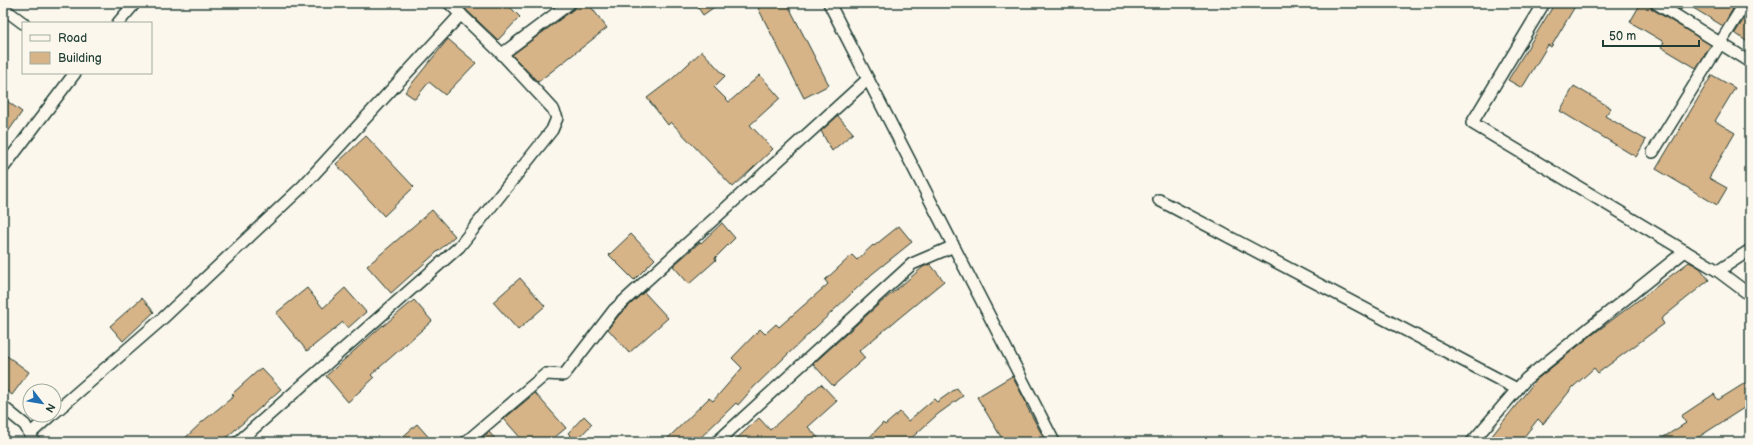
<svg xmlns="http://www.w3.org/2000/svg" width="1753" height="445" viewBox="0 0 1753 445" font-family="'Balsamiq Sans',sans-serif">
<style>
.building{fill:#d7b388;stroke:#1f3d34}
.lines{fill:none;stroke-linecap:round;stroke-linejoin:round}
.minor-casing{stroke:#1f3d34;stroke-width:14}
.minor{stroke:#fbf7ec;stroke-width:11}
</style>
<rect width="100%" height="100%" fill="#fbf7ec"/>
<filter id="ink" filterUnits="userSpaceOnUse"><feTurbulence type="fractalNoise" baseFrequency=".025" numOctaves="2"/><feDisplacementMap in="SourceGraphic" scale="8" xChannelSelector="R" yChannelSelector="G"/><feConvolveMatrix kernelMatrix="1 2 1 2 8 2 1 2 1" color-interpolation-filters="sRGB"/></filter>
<g filter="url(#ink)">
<g class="building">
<polygon points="459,3 506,3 520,17 498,40"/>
<polygon points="577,3 588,3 607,28 538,82 512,55 574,9"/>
<polygon points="695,3 720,3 703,15"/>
<polygon points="767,3 787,3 829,85 804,98 758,8"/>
<polygon points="1555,3 1577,3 1551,47 1548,45 1522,88 1508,80"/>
<polygon points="1641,3 1649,3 1652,9 1711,45 1696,68 1661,47 1664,42 1630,22"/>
<polygon points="1669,3 1728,3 1734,7 1723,26 1685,3 1681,10"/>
<polygon points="1750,17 1750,44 1735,33 1744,19 1748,21"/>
<polygon points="448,39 476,63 445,95 429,82 415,99 405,92"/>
<polygon points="702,51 725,76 714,87 729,102 760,75 780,98 750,125 773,149 733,187 671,122 668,125 647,98 672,79"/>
<polygon points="1712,75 1735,88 1715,121 1735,133 1709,178 1727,188 1717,205 1656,169"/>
<polygon points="1574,86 1611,108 1605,116 1646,140 1636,157 1560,111"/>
<polygon points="3,98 22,112 3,139"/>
<polygon points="838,116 853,133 832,151 821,131"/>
<polygon points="366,136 414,187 384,216 336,164"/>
<polygon points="432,210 455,236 391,293 367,266"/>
<polygon points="722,223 735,238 715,258 716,260 689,284 673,266 700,242 701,243"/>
<polygon points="899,226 912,242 872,274 815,328 754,387 738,405 736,403 696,442 664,442 709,398 713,401 742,368 732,358 760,329 765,334 776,324 779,327 828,284 825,280 852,255 857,260 873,245 874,246"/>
<polygon points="631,234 655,259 634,280 609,255"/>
<polygon points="1689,262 1700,268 1709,280 1661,319 1664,324 1598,373 1594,368 1573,387 1543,424 1538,419 1520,442 1487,442 1536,380 1588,338"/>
<polygon points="930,264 944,281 859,351 865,358 833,386 813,364 878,305 923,267"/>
<polygon points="520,278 545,306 518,330 493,302"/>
<polygon points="307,288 323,308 345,288 366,312 348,328 343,322 307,351 276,313"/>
<polygon points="644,292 668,318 629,353 608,329 619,315"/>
<polygon points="142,298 154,312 123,341 110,326"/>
<polygon points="414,300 432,321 371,375 374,378 348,402 326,376 383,325 383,326"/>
<polygon points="3,353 29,372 12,395 3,388"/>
<polygon points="261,368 281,389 251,416 221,442 181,442 202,422 234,396 232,394"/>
<polygon points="1012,376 1027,404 1026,405 1046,442 1004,442 977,397"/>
<polygon points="1750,380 1750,404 1691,442 1656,442 1686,423 1681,416 1714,394 1718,400"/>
<polygon points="821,384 837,401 808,427 822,442 733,442 759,418 770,430"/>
<polygon points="957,388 963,396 938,414 907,442 865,442 883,423 885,425 900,412 908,421 934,399 937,402"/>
<polygon points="535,393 566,428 549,442 524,442 504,419"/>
<polygon points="584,416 592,424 576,441 568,433"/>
<polygon points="417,424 433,442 397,442"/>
<polygon points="489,432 498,442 477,442"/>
</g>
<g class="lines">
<g class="minor-casing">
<g id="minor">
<polyline points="829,3 1054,442"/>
<polyline points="1544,3 1472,123 1718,271 1750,295"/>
<polyline points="1656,3 1750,62"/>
<polyline points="3,8 23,23"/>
<polyline points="118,23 135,3"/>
<polyline points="502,54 570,3"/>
<polyline points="1653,152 1745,3"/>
<polyline points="3,168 75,73"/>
<polyline points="1159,200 1517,389"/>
<polyline points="1718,271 1750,250"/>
<polyline points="3,407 25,425 34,442"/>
<polyline points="54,413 161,320 303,186 461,14"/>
<polyline points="31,433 51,415"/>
<polyline points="238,442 459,247 552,130 557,118 553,109 502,54 449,3"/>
<polyline points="466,442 546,374 564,375 614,310 868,79"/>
<polyline points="717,442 912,264 954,246"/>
<polyline points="1472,442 1526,379 1685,251"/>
</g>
</g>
<use href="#minor" class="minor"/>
</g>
</g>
<rect width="1753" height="445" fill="none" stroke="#fbf7ec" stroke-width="16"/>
<rect x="8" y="8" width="1737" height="429" fill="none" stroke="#1f3d34" stroke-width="1.5" filter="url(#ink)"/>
<rect x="22" y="22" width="130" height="52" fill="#fbf7ec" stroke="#a3ada2"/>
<rect x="30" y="35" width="20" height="6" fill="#fbf7ec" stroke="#a3ada2"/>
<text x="58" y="42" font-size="12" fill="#1f3d34">Road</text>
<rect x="30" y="52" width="20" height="12" fill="#d7b388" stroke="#a3ada2"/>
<text x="58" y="62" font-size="12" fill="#1f3d34">Building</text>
<g transform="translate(42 403) rotate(121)"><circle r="19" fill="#fbf7ec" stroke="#a3ada2"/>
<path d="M0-3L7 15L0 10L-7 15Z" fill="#1f6fb2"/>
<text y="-6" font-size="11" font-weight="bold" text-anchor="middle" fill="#1f3d34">N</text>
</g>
<path d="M1603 40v6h96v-6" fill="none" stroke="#1f3d34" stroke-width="2"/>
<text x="1609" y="40" font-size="12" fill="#1f3d34" stroke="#fbf7ec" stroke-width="3" paint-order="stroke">50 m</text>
</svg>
